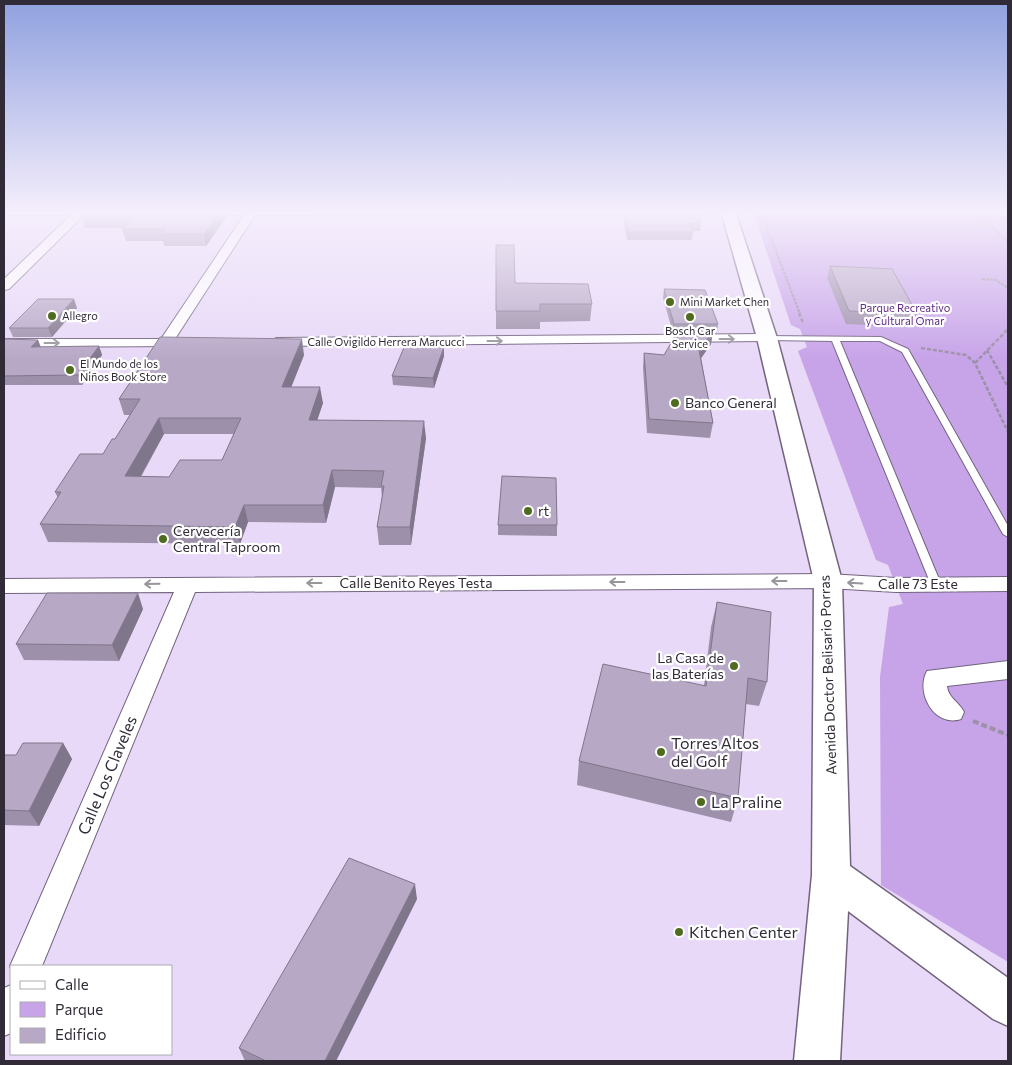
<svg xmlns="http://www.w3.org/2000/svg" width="1012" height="1065" viewBox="0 0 1012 1065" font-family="Commissioner,sans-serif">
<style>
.green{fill:#c7a3e8}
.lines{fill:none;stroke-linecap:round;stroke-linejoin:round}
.service-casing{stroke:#72647f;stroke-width:2}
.minor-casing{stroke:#72647f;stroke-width:2}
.tertiary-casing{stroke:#72647f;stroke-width:3}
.path-far2{stroke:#9b90a7;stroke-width:2;stroke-dasharray:3 1;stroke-linecap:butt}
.path-far1{stroke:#9b90a7;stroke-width:2.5;stroke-dasharray:4 2;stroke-linecap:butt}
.path{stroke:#9b90a7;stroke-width:4;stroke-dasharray:6 3;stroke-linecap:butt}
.service{fill:#fff;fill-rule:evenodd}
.minor{fill:#fff;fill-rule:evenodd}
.tertiary{fill:#fff;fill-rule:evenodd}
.wall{fill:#9d90aa;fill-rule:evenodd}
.shaded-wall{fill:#80768b}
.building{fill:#b7a8c6;stroke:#80768b;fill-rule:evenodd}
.oneway{stroke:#98959b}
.poi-dot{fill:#4f6b1f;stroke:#fff;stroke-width:2}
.labels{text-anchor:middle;stroke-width:4.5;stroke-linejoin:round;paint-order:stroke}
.far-poi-label{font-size:11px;fill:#312b37;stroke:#fff;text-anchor:start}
.far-park-label{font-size:11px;fill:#5f2b85;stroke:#fff}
.far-street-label{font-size:11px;fill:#312b37;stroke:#fff}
.poi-label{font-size:14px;fill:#312b37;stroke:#fff;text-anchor:start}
.street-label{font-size:14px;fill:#312b37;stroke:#fff}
.near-poi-label{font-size:16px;fill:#312b37;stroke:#fff;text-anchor:start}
.near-street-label{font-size:16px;fill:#312b37;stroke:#fff}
</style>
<rect width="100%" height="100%" fill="#e8d9f8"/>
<polygon class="green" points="753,211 1008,211 1008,962 881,885 880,677 889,607 903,604 888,565 876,560 798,351 807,347 800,329 791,325"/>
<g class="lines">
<g class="service-casing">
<polygon id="service" points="764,336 881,337 908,349 1008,526 1008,537 1003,534 902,352 880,341 840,341 941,584 940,587 932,587 832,341 767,340 763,338"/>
</g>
<g class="minor-casing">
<g id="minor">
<polygon points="4,211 117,211 118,212 112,215 84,215 9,289 4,290 4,279 71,215 4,215"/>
<polygon points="193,211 734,211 728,214 255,215 175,339 187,340 189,343 187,346 4,347 4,339 161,339 244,215 198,215 194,214"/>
<polygon points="767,334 774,338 772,341 276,346 269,342 276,338"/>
<polygon points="828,574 896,578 1008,577 1008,591 896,592 828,588 195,592 42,966 11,966 11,969 10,966 15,955 174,592 4,593 4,579"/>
<path d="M1008 661V679L947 686C948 698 959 702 964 712L961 719C935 728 915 693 927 671Z"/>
<polygon points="11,985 11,1033 4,1036 4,988"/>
</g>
</g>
<g class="tertiary-casing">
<polygon id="tertiary" points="721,211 735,211 777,338 842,581 850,866 1008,978 1008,1026 993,1019 848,911 840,1061 794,1061 812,875 814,581 757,338"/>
</g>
<g class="path-far2">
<polyline points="767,211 766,225 800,314"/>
<polyline points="1003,211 1008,214"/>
<polyline points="980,216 1008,242"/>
<polyline points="982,279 996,280 1008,288"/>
</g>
<g class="path-far1">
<polyline points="799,313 803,323"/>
<polyline points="921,348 966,355 975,363 1008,432"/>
<polyline points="987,350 1008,387"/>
<polyline points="975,363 1008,329"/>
</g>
<polyline class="path" points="973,721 1008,735"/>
<use href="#service" class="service"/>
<use href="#minor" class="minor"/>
<use href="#tertiary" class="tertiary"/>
</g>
<g class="wall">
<polygon points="86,211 226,218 206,246 164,246 163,241 126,241 122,229 123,228 85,228 82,215"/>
<polygon points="623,211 699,211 701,223 700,231 693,231 692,240 627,240 623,216"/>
<polygon points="496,245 515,283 592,304 590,321 540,322 540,329 496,329"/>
<polygon points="830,266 917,314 913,327 846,324 827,278"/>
<polygon points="664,289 718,324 717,332 713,332 711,344 701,358 713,423 710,438 647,433 643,367 644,353 664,355 677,333 673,333 663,298"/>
<polygon points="77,308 52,337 13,337 9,328"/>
<polygon points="4,339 38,340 41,347 99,346 102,355 82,385 4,385"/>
<path d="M304 355 291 387 323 403 317 420 426 438 411 545H379L377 527 382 497 381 488 335 487 326 523 248 522 240 544 48 542 40 524 58 498 55 492 103 454 115 439 130 415H124L119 399ZM164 434H234L222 460 169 477H141Z"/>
<polygon points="444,356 434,388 393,385 392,376"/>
<polygon points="498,525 557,525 557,536 498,535"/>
<polygon points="717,602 767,682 759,706 746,704 738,798 731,822 577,785 579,761 704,685 711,627"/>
<polygon points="143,609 119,661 24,660 16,644"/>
<polygon points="63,743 72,759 39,826 4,825 4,755 16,755"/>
<polygon points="417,899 336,1061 245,1061 239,1048"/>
</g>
<g class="shaded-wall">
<polygon points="220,211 225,211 226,218 206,246 204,234"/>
<polygon points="74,299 77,308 52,337 48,328"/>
<polygon points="713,331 711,344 697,364 699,350"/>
<polygon points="302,339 304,355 285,403 282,387"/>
<polygon points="38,340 41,349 31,347"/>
<polygon points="99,346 102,355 82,385 78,375"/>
<polygon points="444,347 444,356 434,388 433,378"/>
<polygon points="320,387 323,403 312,436 309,420"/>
<polygon points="159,418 164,434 131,493 125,476"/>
<polygon points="424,421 426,438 411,545 410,527"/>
<polygon points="332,470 335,487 326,523 323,505"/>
<polygon points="244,505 248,522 240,544 235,527"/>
<polygon points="138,593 143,609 119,661 112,645"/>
<polygon points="63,743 72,759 39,826 29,811"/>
<polygon points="415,884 417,899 336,1061 325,1061"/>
</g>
<g class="building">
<polygon points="86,211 220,211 204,234 161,234 165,229 122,229 134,215 82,215"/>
<polygon points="624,211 699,211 701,223 689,223 693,232 628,232"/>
<polygon points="496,245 514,245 515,283 588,284 592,304 540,304 540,311 496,311"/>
<polygon points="830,266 892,269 917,314 849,311"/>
<polygon points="664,289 705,290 718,324 674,324"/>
<polygon points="38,299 74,299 48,328 9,328"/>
<polygon points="678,331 713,331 699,350 713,423 649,419 644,353 664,355"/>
<path d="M160 337 302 339 282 387H320L309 420 424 421 410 527H377L384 486H381L384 471 332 470 323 505H244L235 527 40 524 61 492H55L80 454H103L112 439H115L140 399H119ZM159 418H241L222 460H180L169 477 125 476Z"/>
<polygon points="4,339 38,340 31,347 99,346 78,375 4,376"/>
<polygon points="405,345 444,347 433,378 392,376"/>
<polygon points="502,476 556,478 557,525 498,525"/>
<polygon points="47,593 138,593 112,645 16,644"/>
<polygon points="717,602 771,612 767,682 748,678 738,798 579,761 603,664 706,686"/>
<polygon points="23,743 63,743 29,811 4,810 4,755 16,755"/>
<polygon points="349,858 415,884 325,1061 266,1061 239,1048"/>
</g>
<defs><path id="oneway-shaft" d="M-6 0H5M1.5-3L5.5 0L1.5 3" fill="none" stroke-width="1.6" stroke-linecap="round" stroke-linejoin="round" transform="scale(1.25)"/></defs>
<g class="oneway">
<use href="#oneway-shaft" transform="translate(727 339)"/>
<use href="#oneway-shaft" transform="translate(495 341)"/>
<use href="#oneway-shaft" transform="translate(52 343)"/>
<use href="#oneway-shaft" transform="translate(779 581) rotate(180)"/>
<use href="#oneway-shaft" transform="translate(617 582) rotate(180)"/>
<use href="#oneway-shaft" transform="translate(314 583) rotate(180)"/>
<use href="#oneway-shaft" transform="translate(855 583) rotate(-177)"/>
<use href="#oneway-shaft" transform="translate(152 584) rotate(179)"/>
</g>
<linearGradient id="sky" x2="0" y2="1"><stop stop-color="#90a1df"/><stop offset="0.59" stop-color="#f5eefc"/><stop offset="1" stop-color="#f5eefc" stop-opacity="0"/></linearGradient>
<rect width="1012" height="360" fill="url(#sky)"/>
<g class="poi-dot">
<circle cx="670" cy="302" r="5"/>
<circle cx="52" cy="316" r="5"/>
<circle cx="690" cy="317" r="5"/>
<circle cx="70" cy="370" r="5"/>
<circle cx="675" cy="403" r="5"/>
<circle cx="528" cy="511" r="5"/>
<circle cx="163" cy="539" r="5"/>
<circle cx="734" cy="666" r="5"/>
<circle cx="661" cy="752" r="5"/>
<circle cx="701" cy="802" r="5"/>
<circle cx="679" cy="932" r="5"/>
</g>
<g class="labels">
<g class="far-poi-label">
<text x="680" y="306">Mini Market Chen</text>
<text x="62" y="320">Allegro</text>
<text x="690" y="335" text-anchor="middle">Bosch Car<tspan x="690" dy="13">Service</tspan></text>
<text x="80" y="368">El Mundo de los<tspan x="80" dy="13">Niños Book Store</tspan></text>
</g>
<g class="far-park-label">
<text x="905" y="312">Parque Recreativo<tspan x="905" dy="13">y Cultural Omar</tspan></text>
</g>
<g class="far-street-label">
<text x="386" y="346">Calle Ovigildo Herrera Marcucci</text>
</g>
<g class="poi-label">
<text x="685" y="408">Banco General</text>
<text x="538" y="516">rt</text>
<text x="173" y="536">Cervecería<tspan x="173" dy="16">Central Taproom</tspan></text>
<text x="724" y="663" text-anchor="end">La Casa de<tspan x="724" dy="16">las Baterías</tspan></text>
</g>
<g class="street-label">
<text x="416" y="588">Calle Benito Reyes Testa</text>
<text x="918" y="589">Calle 73 Este</text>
<text transform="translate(828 675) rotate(-92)" y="5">Avenida Doctor Belisario Porras</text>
</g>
<g class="near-poi-label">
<text x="671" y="749">Torres Altos<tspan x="671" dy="18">del Golf</tspan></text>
<text x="711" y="808">La Praline</text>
<text x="689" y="938">Kitchen Center</text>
</g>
<g class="near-street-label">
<text transform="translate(107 775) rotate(-67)" y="6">Calle Los Claveles</text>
</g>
</g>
<rect width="1012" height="1065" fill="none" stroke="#312b37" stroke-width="10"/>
<rect x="10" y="965" width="162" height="90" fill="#ffffff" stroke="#adaaaf"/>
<rect x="20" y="981" width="25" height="8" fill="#ffffff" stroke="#adaaaf"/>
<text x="55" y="990" font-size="15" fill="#312b37">Calle</text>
<rect x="20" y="1002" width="25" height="15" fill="#c7a3e8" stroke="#adaaaf"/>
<text x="55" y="1015" font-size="15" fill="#312b37">Parque</text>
<rect x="20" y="1028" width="25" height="15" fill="#b7a8c6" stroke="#adaaaf"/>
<text x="55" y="1040" font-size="15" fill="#312b37">Edificio</text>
</svg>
